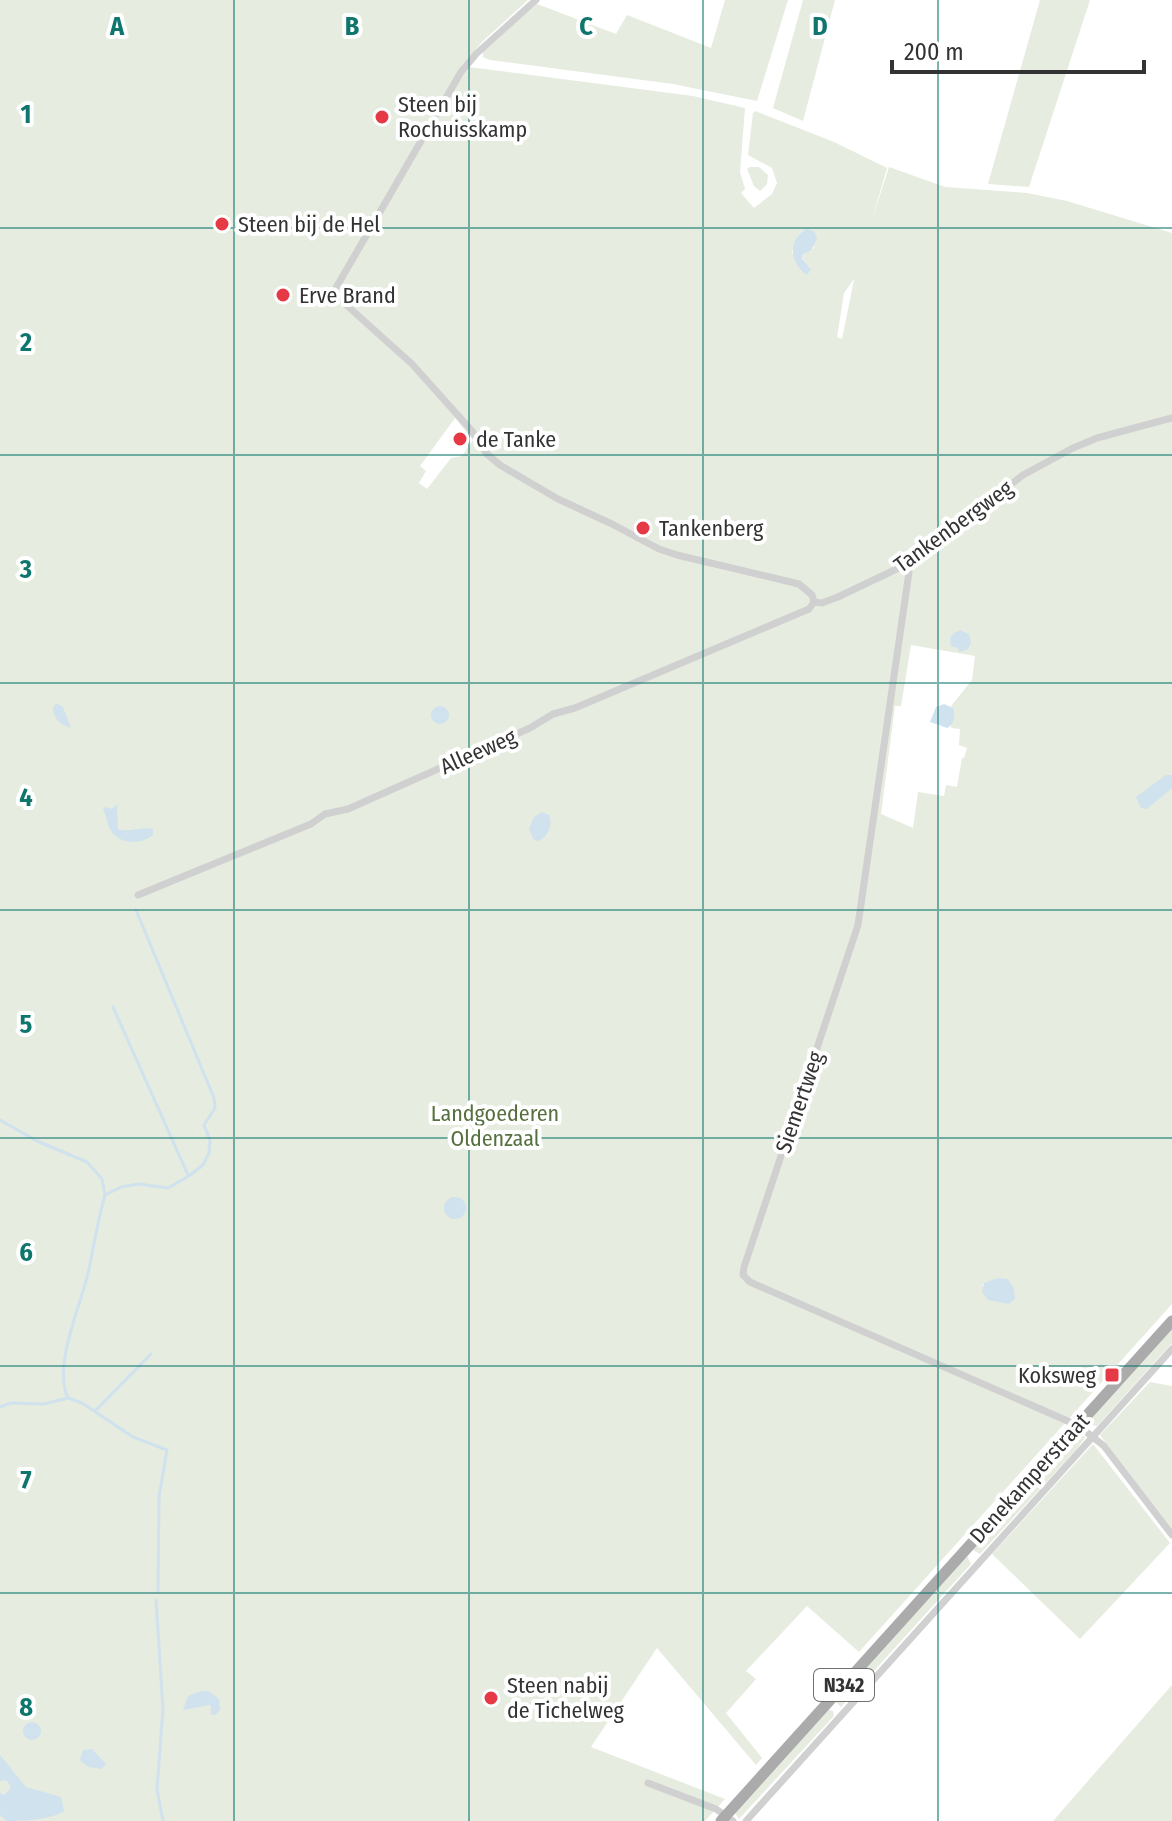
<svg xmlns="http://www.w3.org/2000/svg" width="1172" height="1821" viewBox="0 0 1172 1821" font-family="'Fira Sans Condensed',sans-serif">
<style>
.green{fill:#e6ecdf;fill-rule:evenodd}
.water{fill:#cfe2ee}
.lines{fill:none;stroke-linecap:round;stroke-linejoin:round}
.stream{stroke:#cfe2ee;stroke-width:3}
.street{stroke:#d0d0d0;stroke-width:7}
.primary{stroke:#ababab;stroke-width:11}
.grid{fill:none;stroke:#0f766e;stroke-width:2;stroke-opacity:0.55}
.poi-dot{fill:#e63946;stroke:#fff;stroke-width:3}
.labels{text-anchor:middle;stroke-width:8;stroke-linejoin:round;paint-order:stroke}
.shield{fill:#fff;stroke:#707070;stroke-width:2}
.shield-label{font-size:20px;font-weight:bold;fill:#333}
.poi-label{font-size:22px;fill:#333;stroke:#fff;text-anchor:start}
.street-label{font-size:22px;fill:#333;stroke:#fff}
.park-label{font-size:22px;fill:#56703f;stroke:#fff}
.grid-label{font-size:26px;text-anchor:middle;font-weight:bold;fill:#0f766e;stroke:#fff;stroke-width:8;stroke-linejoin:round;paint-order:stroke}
</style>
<rect width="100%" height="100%" fill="#fff"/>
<g class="green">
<path d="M0 0H528L483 41 461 66 693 96 745 108 740 172 745 189 741 193 754 208 772 194 777 183 772 168 748 155 753 113 755 111 834 142 887 168 872 220 889 167 945 187 1027 193 1067 201 1172 233V1304L859 1652 807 1606 746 1671 756 1679 726 1713 762 1758 756 1765 657 1648 591 1747 725 1799 705 1821H0ZM803 231 814 247 810 252H804L802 257 811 272 792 252 798 236ZM854 279V280L842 339 837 337 844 293ZM455 418 473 440 462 456 451 458 427 489 419 483 426 471 420 466ZM911 645 975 656 972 680 951 706 953 708 951 728 960 729 959 745 967 748 964 758H962L957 787 946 785 944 796 918 792 913 828 881 814 895 706H901ZM998 1278 1015 1299 1009 1304 982 1285Z"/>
<polygon points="725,0 788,0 757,101 673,84 490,60 483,57 483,52 537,4 616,34 627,15 711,48"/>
<polygon points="803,0 835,0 803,121 773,108"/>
<polygon points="1040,0 1090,0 1029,187 988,184"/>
<polygon points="750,167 759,167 768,175 767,184 760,191 754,186 747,169"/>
<polygon points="1172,1326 1172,1343 1097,1426 1090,1425 1089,1421"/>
<polygon points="1150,1382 1172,1386 1172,1530 1100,1435"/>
<polygon points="1078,1432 1082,1432 1085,1438 1074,1452 980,1554 973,1550 972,1548"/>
<polygon points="1093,1444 1170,1543 1080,1639 992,1554"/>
<polygon points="967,1556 971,1564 841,1707 835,1701"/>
<polygon points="1172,1685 1172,1821 1053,1821"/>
<polygon points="827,1709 833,1711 834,1716 739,1819 735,1813"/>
</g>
<g class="water">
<path d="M806 229 814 231 817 238 811 251 803 254 802 258 811 270 807 275C790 263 787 241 806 229Z"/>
<polygon points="960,630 969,634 971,643 968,649 959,652 958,648 951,646 950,638 954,633"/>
<path d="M56 703 63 707 71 728C61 725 53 719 53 708Z"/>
<path d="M944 704 953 708C956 714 954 726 947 728L930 722 936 707Z"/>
<circle cx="440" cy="715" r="9"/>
<polygon points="1166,775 1172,775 1172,788 1147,809 1141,808 1136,797"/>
<path d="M117 804 118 829C130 833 141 826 153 829V835C141 845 118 845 110 829 107 823 106 815 103 809L105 807 112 809Z"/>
<path d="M542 812 549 815C553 825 548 837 538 841L534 840 529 829 534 817Z"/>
<circle cx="455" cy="1208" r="11"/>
<polygon points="998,1278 1008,1279 1014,1289 1015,1299 1009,1304 988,1300 982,1292 984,1283"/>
<polygon points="201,1691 208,1691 219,1699 220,1710 215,1715 211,1715 211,1706 209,1705 183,1710 188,1696"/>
<circle cx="32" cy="1731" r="9"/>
<polygon points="92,1749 106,1764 102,1769 88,1767 80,1760 83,1750"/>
<path d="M0 1755 26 1787 61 1797 64 1811C51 1820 22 1821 6 1821L0 1815V1793L5 1795 11 1787 6 1780 0 1781Z"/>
</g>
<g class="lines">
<g class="stream">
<polyline points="113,1007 188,1175"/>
<polyline points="0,1120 37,1141 87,1162 102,1179 105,1195"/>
<path d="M68 1398C52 1366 82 1303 89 1269 94 1244 98 1220 105 1195L121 1187 139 1184 168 1188 189 1176 203 1165 209 1153 210 1140 204 1125 215 1108 214 1098 136 910"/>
<polyline points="0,1407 11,1403 44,1404 68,1398 82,1403 133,1437 167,1450 159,1497 158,1591"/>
<polyline points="95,1411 151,1354"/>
<polyline points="156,1600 163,1709 157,1789 163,1821"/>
</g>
<g class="street">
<polyline points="536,0 476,54 461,72 333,293 412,364 472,431 487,454 500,465 558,499 612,524 659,549 677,555 799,584 812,595 814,602"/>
<polyline points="907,564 909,572 858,925 744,1267 743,1275 750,1282 1079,1426 1104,1446 1172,1535"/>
<polyline points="814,602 822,603 838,597 907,564 1023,475 1073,448 1097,438 1172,418"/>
<polyline points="138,895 311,824 325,814 348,809 530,728 553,714 575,708 809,609 814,602"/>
<polyline points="648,1783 716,1809 733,1821"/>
<polyline points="746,1821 1172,1349"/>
</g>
<polyline class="primary" points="721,1821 1172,1321"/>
</g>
<path class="grid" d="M234 0V1821M469 0V1821M703 0V1821M938 0V1821M0 228H1172M0 455H1172M0 683H1172M0 910H1172M0 1138H1172M0 1366H1172M0 1593H1172"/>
<g class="poi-dot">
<circle cx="382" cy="117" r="8"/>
<circle cx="222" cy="224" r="8"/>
<circle cx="283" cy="295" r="8"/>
<circle cx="460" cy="439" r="8"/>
<circle cx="643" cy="528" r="8"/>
<rect x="1104" y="1367" width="16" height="16" rx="4"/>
<circle cx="491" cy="1698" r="8"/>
</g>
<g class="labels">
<rect class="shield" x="814" y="1669" width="60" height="32" rx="6"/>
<g class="shield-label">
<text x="844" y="1692">N342</text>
</g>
<g class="poi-label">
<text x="398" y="112">Steen bij<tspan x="398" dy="25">Rochuisskamp</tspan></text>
<text x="238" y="232">Steen bij de Hel</text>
<text x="299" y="303">Erve Brand</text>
<text x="476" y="447">de Tanke</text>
<text x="659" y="536">Tankenberg</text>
<text x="1096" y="1383" text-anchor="end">Koksweg</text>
<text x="507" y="1693">Steen nabij<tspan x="507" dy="25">de Tichelweg</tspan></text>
</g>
<g class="street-label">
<text transform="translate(953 526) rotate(-36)" y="8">Tankenbergweg</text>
<text transform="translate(478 751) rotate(-24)" y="8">Alleeweg</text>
<text transform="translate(799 1102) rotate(-71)" y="8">Siemertweg</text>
<text transform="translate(1029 1478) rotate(-48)" y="8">Denekamperstraat</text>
</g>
<g class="park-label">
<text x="495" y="1121">Landgoederen<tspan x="495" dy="25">Oldenzaal</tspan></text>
</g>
</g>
<g class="grid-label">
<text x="117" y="35">A</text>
<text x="352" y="35">B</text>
<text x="586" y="35">C</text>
<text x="820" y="35">D</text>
<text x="26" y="123">1</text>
<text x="26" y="351">2</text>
<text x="26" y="578">3</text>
<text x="26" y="806">4</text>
<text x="26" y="1033">5</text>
<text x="26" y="1261">6</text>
<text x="26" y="1489">7</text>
<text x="26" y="1716">8</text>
</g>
<path d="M892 60v12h252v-12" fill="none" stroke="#333333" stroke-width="4"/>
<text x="904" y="60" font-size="24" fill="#333333" stroke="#ffffff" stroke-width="6" paint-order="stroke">200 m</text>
</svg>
